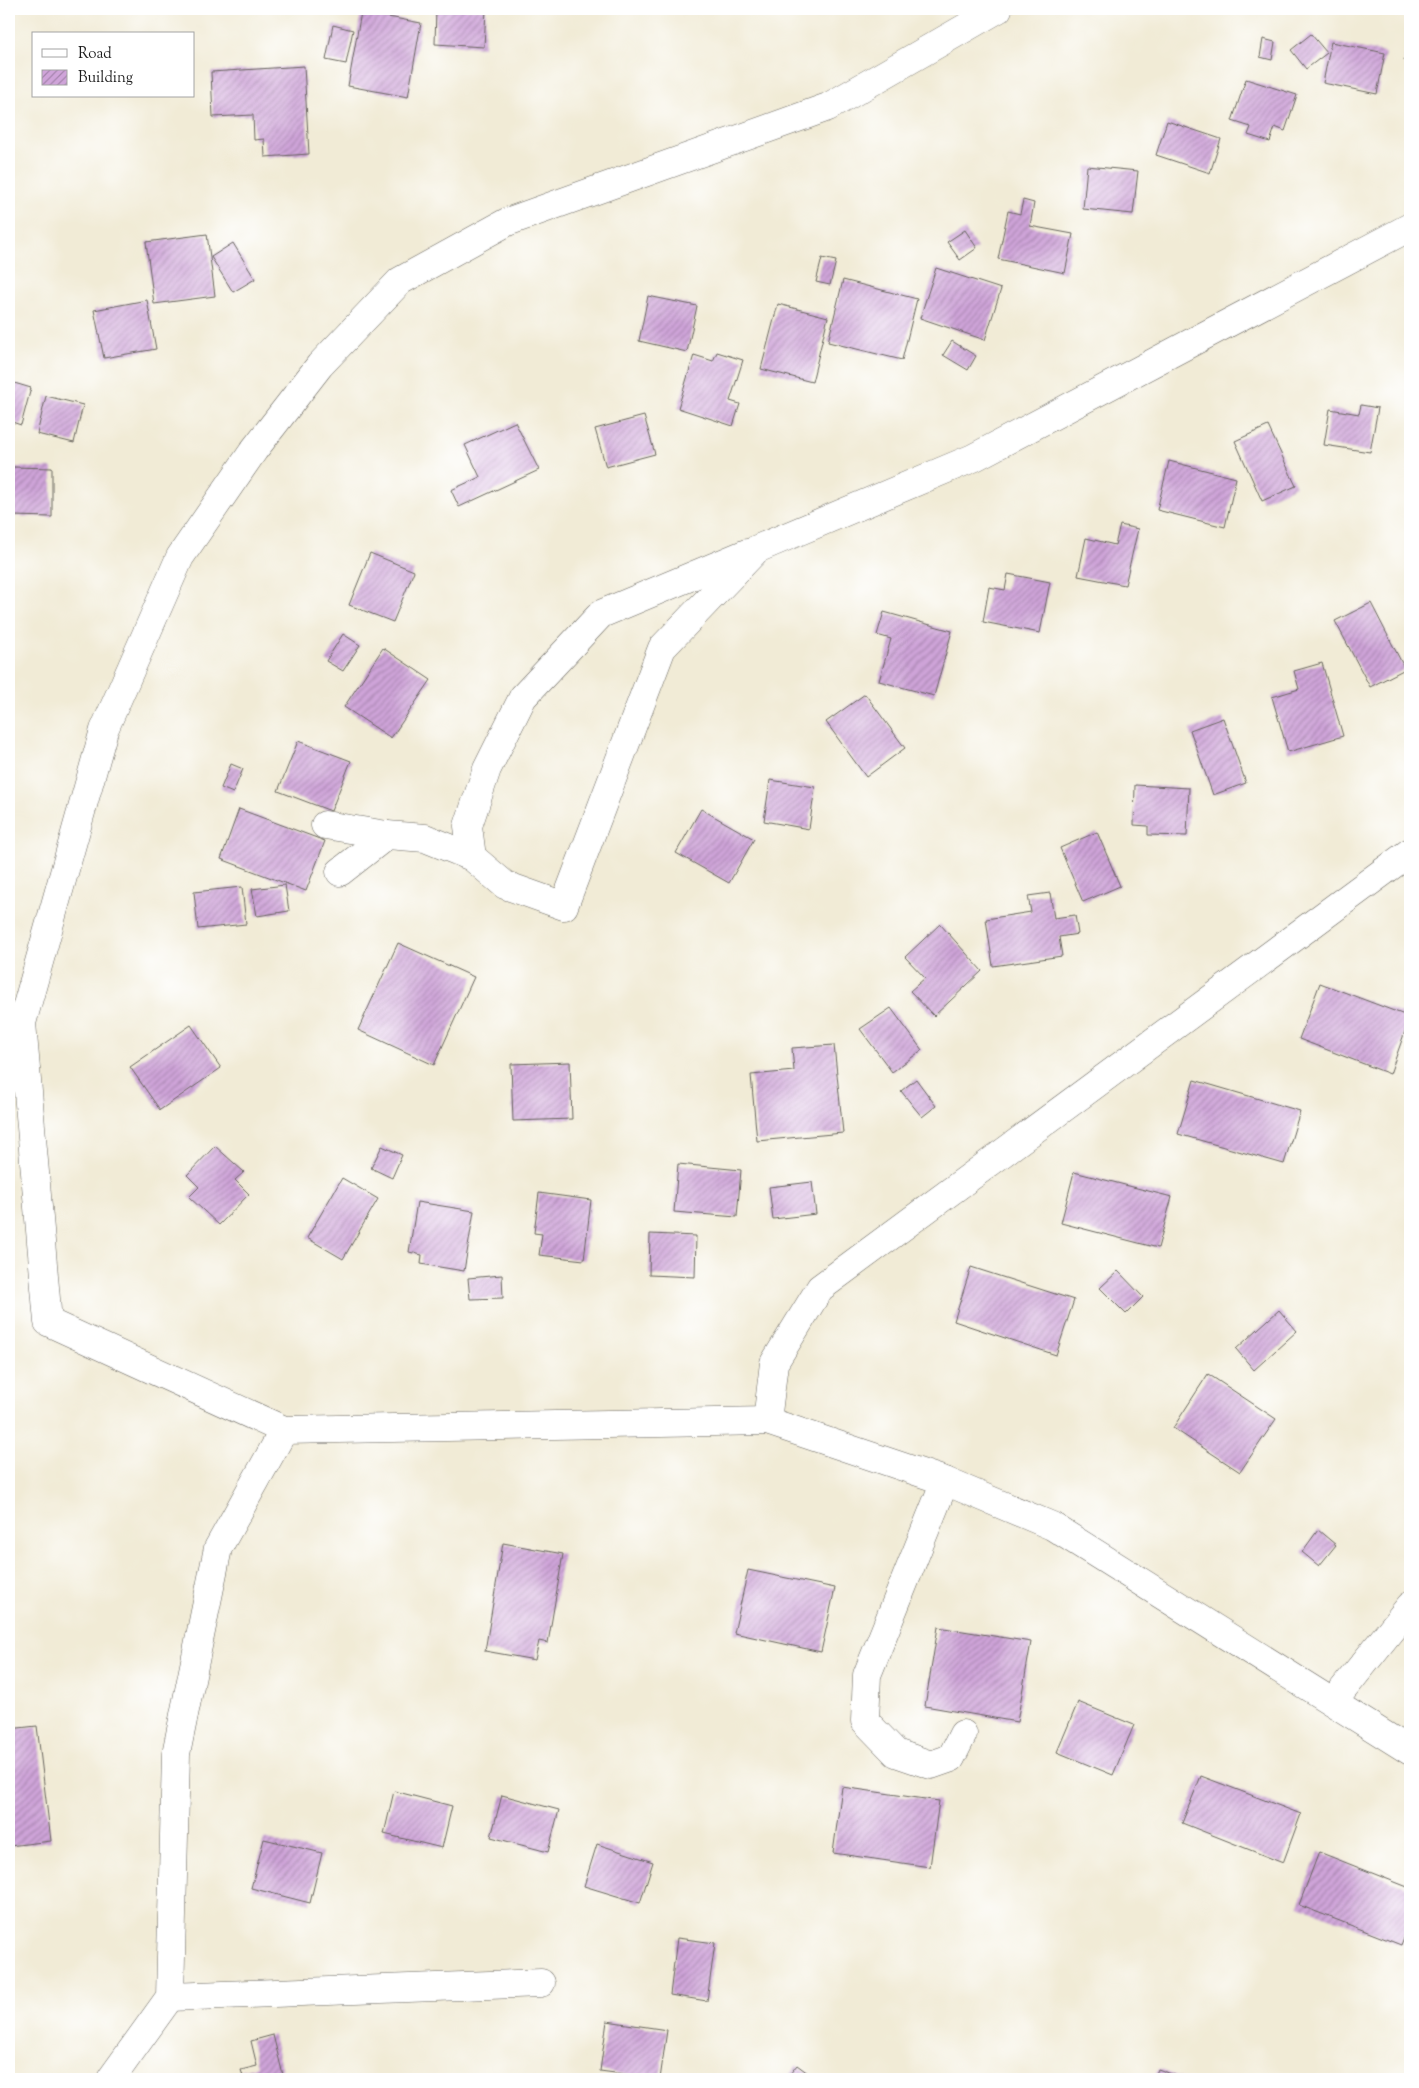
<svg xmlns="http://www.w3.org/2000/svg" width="1419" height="2088" viewBox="0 0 1419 2088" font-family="'Sorts Mill Goudy',serif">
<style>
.building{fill:url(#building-hatch)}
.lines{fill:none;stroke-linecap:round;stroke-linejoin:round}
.minor-casing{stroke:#67645d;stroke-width:29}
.minor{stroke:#fff;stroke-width:28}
</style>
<defs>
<pattern id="building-hatch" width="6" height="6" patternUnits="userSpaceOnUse" patternTransform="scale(1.25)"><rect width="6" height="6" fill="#cfa4d9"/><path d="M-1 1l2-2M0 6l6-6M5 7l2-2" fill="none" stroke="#a785af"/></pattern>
</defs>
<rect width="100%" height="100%" fill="#fff"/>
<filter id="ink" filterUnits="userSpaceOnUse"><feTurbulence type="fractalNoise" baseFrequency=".02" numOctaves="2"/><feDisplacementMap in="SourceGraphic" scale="10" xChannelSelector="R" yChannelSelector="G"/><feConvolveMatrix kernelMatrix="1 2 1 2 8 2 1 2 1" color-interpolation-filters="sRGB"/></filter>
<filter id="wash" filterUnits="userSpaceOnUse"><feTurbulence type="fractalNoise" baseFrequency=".0096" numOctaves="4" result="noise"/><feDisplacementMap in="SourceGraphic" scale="20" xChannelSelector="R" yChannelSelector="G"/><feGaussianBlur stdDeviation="1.12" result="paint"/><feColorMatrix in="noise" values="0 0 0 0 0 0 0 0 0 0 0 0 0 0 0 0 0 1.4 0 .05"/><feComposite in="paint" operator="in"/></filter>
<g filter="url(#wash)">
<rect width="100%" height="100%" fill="#f1ebd6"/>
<g id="blocks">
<g class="building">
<polygon points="436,9 486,9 484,47 435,44"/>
<polygon points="361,12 421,23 408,97 348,86"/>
<polygon points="333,25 353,30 346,64 326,60"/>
<polygon points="1311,34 1327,53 1306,69 1291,50"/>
<polygon points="1410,37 1410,61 1404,60"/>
<polygon points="1263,39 1275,42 1272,60 1260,57"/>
<polygon points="1331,42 1385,53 1377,94 1323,83"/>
<polygon points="304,66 309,154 265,157 264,139 254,140 253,115 213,117 211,72"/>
<polygon points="1246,79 1297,95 1285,131 1275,127 1270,142 1248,135 1251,127 1232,121"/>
<polygon points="1167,121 1221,139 1210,173 1156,155"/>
<polygon points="1087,166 1138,171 1133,214 1083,209"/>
<polygon points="1023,200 1034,203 1030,226 1073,234 1065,273 998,259 1008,211 1020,214"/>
<polygon points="965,230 977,248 960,260 947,242"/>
<polygon points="207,234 215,296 154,304 146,242"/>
<polygon points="233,243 255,279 233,292 211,257"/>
<polygon points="822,258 836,261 830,285 816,282"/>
<polygon points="936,268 1001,289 985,340 920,318"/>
<polygon points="843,280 917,299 902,360 828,342"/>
<polygon points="648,296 697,306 687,352 639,341"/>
<polygon points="147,300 156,349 104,358 94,310"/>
<polygon points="778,304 828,317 812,382 761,369"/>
<polygon points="952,341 976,356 968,370 943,355"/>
<polygon points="717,352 743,360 730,401 740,404 733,426 678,408 694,355 713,361"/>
<polygon points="11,382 31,388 21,425 9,421"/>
<polygon points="46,396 83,405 74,443 37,434"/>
<polygon points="1361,405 1378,408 1370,452 1324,445 1330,409 1359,414"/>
<polygon points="644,416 655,454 606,467 595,429"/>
<polygon points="515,422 539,470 459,507 451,490 480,477 465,445"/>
<polygon points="1268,426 1296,486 1262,501 1235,441"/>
<polygon points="1169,461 1236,478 1225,527 1157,510"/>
<polygon points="12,467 52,468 52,517 12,516"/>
<polygon points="1120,525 1138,529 1125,585 1078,576 1086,538 1115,545"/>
<polygon points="370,553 414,571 393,622 349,605"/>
<polygon points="1008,574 1050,582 1040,633 983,622 989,587 1005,590"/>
<polygon points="1371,603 1405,669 1370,687 1335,621"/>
<polygon points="884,612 952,631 934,696 879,681 891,639 877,635"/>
<polygon points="343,634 360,645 343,671 326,661"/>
<polygon points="383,648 431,680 391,738 344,707"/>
<polygon points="1322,663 1343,736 1288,752 1272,697 1299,689 1294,671"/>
<polygon points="865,694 905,748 866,777 826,722"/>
<polygon points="1223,718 1246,783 1213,795 1190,730"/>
<polygon points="298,741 351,761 331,811 278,791"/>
<polygon points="231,764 243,769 233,793 221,788"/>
<polygon points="770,780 815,787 809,829 764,821"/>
<polygon points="1135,785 1189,788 1187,836 1148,835 1148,826 1134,825"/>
<polygon points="239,809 325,841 306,891 221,859"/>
<polygon points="701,809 754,839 729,883 676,853"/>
<polygon points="1097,832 1120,886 1083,902 1060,848"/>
<polygon points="285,885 289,911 257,916 252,889"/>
<polygon points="242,887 246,924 198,929 194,892"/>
<polygon points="1050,893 1054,918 1075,915 1078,934 1059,937 1062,956 993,966 986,919 1031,912 1028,896"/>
<polygon points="940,924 982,971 934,1016 910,991 925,978 905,957"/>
<polygon points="398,943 474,977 434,1065 358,1030"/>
<polygon points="1320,983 1410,1017 1390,1074 1299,1039"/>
<polygon points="891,1008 922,1050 892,1072 860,1029"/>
<polygon points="191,1025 221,1068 160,1110 130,1067"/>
<polygon points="834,1045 843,1133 757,1141 751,1075 794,1071 792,1048"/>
<polygon points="570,1062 572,1119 513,1121 511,1064"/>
<polygon points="916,1079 936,1106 922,1117 901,1091"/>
<polygon points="1194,1080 1300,1111 1284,1164 1178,1134"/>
<polygon points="215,1146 244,1172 235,1180 249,1194 219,1225 189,1197 199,1187 187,1175"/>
<polygon points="382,1146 402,1155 392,1178 371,1168"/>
<polygon points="678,1164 741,1170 737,1217 674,1212"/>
<polygon points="1074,1172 1172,1197 1158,1248 1061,1223"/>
<polygon points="342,1178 378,1199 343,1259 307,1238"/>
<polygon points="812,1182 816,1214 773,1219 769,1187"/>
<polygon points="539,1193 591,1200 584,1260 539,1255 542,1234 534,1233"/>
<polygon points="417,1202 474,1211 464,1271 421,1264 422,1255 409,1252"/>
<polygon points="650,1234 696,1236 695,1277 649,1275"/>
<polygon points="971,1267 1074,1300 1056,1355 954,1321"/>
<polygon points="1118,1271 1143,1297 1126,1314 1100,1288"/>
<polygon points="502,1275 503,1298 470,1299 468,1278"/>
<polygon points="1279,1310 1297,1331 1254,1370 1236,1349"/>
<polygon points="1208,1374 1276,1419 1240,1472 1173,1428"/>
<polygon points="1318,1530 1336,1545 1319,1566 1302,1552"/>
<polygon points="503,1543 563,1554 548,1643 539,1641 535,1660 485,1651"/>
<polygon points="748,1570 835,1588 821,1652 734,1633"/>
<polygon points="938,1627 1031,1642 1017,1722 925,1706"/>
<polygon points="1078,1702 1134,1725 1113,1775 1057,1752"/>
<polygon points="37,1726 51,1841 9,1846 9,1729"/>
<polygon points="1201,1776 1301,1814 1283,1863 1182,1823"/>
<polygon points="842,1787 939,1801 930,1867 833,1853"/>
<polygon points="394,1791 452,1806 442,1848 384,1834"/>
<polygon points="502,1795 559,1810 548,1852 491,1837"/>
<polygon points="264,1839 322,1853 310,1903 251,1888"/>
<polygon points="597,1844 653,1862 640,1903 584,1886"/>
<polygon points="1319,1852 1410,1888 1410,1922 1401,1945 1299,1905"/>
<polygon points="677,1938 715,1943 707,2001 670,1995"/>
<polygon points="607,2021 667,2030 660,2079 600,2071"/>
<polygon points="273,2035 284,2079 244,2079 241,2070 257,2066 251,2041"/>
<polygon points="797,2065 816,2079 786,2079"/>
<polygon points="1158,2069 1185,2079 1154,2079"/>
</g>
</g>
</g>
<g filter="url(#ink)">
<use href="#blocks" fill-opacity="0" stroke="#67645d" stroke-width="1"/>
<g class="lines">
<g class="minor-casing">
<g id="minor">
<polyline points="998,9 828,107 507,222 400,281 320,365 254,450 180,557 104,730 22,1023 48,1322 284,1430 767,1421 945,1481 1052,1526 1410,1751"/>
<polyline points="325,825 387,835"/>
<polyline points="472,857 468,826 487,769 523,697 601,614 747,553"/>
<polyline points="340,872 387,835 425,838 472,857 505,885 564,906 662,648 757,549 973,458 1410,227"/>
<polyline points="767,1421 774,1363 820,1288 1410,852"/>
<polyline points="945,1481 867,1675 865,1721 896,1753 931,1765 951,1758 963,1734"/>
<polyline points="1333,1702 1410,1606"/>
<polyline points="170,1997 541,1983"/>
<polyline points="111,2079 170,1997 176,1754 218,1548 284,1430"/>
</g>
</g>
<use href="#minor" class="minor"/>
</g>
</g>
<rect width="1419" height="2088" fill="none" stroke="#fff" stroke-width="30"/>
<rect x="32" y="32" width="162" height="65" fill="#ffffff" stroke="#a4a4a4"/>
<rect x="42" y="49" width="25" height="8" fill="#ffffff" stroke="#a4a4a4"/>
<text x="78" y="58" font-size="15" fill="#1c1c1c">Road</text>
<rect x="42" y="70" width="25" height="15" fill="url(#building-hatch)" stroke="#a4a4a4"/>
<text x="78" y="82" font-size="15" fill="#1c1c1c">Building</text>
</svg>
